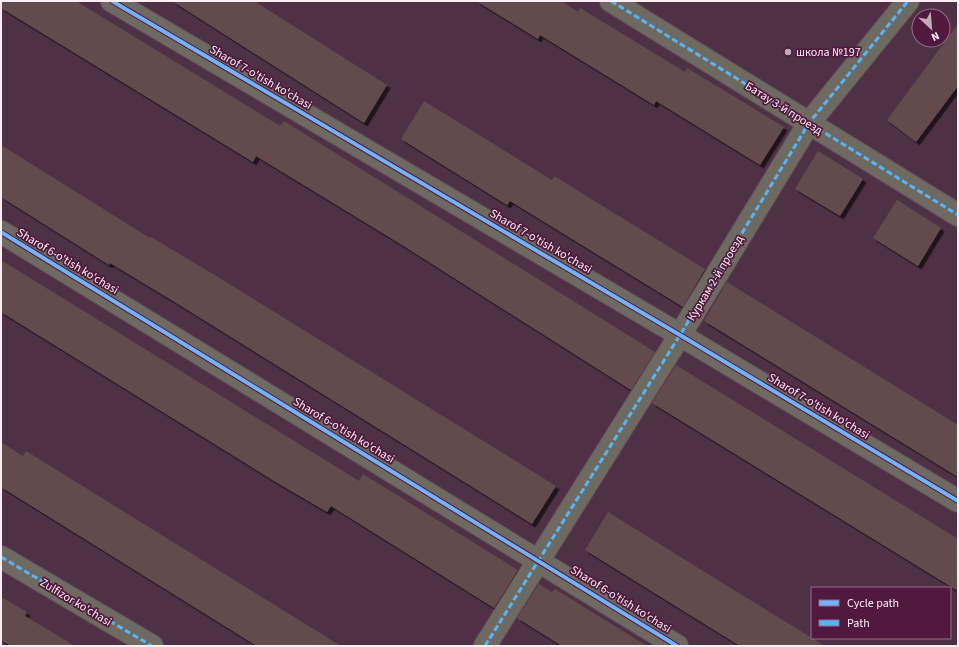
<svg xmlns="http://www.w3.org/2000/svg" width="959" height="647" viewBox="0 0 959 647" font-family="'Source Sans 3',sans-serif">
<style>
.building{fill:#644b4e;filter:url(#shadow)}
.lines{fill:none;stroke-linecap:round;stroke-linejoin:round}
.minor-casing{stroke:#644e5c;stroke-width:24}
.minor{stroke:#6f6a61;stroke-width:22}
.quiet{stroke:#56b5f8;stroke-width:3;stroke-dasharray:6 3;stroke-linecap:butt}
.cycleway-casing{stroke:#50193d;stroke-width:6}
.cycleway{stroke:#73b2f8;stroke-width:4}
.poi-dot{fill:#c0acb8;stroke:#50193d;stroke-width:1.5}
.labels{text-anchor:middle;stroke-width:3.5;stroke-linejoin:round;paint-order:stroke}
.poi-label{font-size:12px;fill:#fdeef6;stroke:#50193d;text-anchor:start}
.street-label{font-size:12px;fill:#fdeef6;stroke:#50193d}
</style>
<defs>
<filter id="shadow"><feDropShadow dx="3.5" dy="3.5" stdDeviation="0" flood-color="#0009"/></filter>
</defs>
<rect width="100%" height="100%" fill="#4e3144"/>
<g class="building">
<polygon points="1,1 76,1 280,126 284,121 655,352 631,390 402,245 256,156 253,162 1,8"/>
<polygon points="172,1 254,1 387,85 364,123"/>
<polygon points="476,1 561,1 578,12 580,8 685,72 687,68 784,127 760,165 656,101 654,105 540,35 538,39"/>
<polygon points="958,24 958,86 916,142 887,120"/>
<polygon points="424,101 552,180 554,176 705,269 683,307 510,201 507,205 401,139"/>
<polygon points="1,145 150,238 151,237 213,274 556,486 532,524 173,301 110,263 109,265 1,197"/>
<polygon points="818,151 863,179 840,216 795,189"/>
<polygon points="897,200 941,228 918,266 873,238"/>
<polygon points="1,260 359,481 363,474 518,570 494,608 331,506 327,512 274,481 1,312"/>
<polygon points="727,282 958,425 958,477 704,321"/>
<polygon points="676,365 958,539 958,591 652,403"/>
<polygon points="1,442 23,456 26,451 341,646 257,646 1,487"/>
<polygon points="608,512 711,576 825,646 740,646 585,550"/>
<polygon points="539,584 552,592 555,589 647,646 562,646 517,618"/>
<polygon points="1,597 27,612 25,616 75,646 11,646 1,640"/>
</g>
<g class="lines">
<g class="minor-casing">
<g id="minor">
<polyline points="112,1 680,335 958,501"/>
<polyline points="611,1 958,215"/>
<polyline points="1,232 677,646"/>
<polyline points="1,557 152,646"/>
<polyline points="485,646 680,335 809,123 908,1"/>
</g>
</g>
<use href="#minor" class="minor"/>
<g class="quiet">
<polyline points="611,1 958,215"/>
<polyline points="1,557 152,646"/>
<polyline points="485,646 680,335 809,123 908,1"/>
</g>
<g class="cycleway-casing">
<g id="cycleway">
<polyline points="112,1 680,335 958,501"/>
<polyline points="1,232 677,646"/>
</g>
</g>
<use href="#cycleway" class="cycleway"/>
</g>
<circle class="poi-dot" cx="788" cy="52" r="4"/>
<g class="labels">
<g class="poi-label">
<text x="796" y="56">школа №197</text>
</g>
<g class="street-label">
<text transform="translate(261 77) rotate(30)" y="4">Sharof 7-o'tish ko'chasi</text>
<text transform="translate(784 108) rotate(32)" y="4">Батау 3-й проезд</text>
<text transform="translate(541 241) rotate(30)" y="4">Sharof 7-o'tish ko'chasi</text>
<text transform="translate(68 261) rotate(31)" y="4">Sharof 6-o'tish ko'chasi</text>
<text transform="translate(715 278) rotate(-59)" y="4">Куркам 2-й проезд</text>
<text transform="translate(819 406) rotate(31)" y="4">Sharof 7-o'tish ko'chasi</text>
<text transform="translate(344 430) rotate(31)" y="4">Sharof 6-o'tish ko'chasi</text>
<text transform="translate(621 599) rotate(32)" y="4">Sharof 6-o'tish ko'chasi</text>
<text transform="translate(76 602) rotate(31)" y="4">Zulfizor ko'chasi</text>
</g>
</g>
<rect width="959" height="647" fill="none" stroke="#fdeef6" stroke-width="4"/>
<rect x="811" y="587" width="140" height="52" fill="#50193d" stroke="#956e87"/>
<rect x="819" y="600" width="20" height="6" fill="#73b2f8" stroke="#956e87"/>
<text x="847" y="607" font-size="12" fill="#fdeef6">Cycle path</text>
<rect x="819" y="620" width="20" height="6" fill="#56b5f8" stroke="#956e87"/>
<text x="847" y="627" font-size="12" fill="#fdeef6">Path</text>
<g transform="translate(931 28) rotate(154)"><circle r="19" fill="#50193d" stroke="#956e87"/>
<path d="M0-3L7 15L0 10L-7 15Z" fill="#c0acb8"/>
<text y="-6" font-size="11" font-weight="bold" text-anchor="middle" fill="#fdeef6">N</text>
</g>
</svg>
